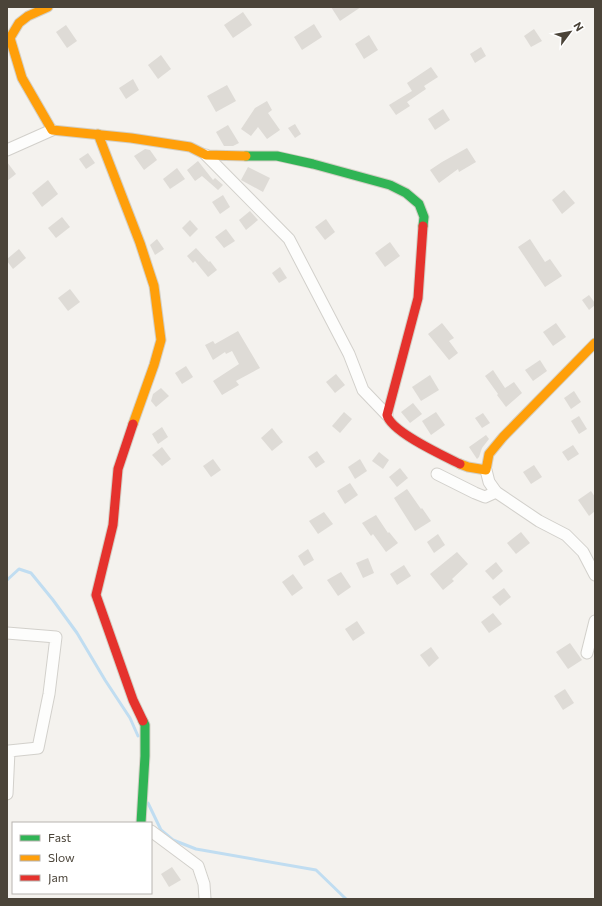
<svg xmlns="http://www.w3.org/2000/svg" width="602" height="906" viewBox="0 0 602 906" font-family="Commissioner,sans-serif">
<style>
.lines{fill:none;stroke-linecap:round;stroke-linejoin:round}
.stream{stroke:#c0ddf1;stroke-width:3}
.building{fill:#dedbd6}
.street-casing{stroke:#d2d0cb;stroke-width:13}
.fast-casing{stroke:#d3cfc5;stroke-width:11}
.slow-casing{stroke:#d3cfc5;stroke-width:11}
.jam-casing{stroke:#d3cfc5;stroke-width:11}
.street{stroke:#fdfdfc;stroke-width:11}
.fast{stroke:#30b455;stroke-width:9}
.slow{stroke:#ff9f0a;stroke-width:9}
.jam{stroke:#e5322d;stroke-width:9}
</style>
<rect width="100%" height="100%" fill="#f4f2ee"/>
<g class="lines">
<g class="stream">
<polyline points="7,580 19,569 31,573 53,600 77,633 105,680 130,718 138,736"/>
<polyline points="148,803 161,830 173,840 196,849 316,870 346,899"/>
</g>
</g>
<g class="building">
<polygon points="331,7 361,7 340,21"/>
<polygon points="243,12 252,25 233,38 224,25"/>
<polygon points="314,24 322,37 302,50 294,37"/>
<polygon points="66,25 77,41 67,48 56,32"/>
<polygon points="534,29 542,41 531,47 524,36"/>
<polygon points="369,35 378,50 364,59 355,44"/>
<polygon points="481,47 486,56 475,63 470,54"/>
<polygon points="161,55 171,69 158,79 148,65"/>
<polygon points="431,67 438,77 424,86 426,89 407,102 410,106 396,115 389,105 412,91 407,83"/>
<polygon points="133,79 139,90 126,99 119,88"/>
<polygon points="227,85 236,101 216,112 207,96"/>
<polygon points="267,101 272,110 268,113 280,130 267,139 258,127 251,136 241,129 255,108"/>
<polygon points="443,109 450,120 435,130 428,119"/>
<polygon points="295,124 301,134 295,138 288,128"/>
<polygon points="228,125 239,143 233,146 224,146 216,132"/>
<polygon points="467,148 476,162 459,172 458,169 439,183 430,170 442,162"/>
<polygon points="145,149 150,150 157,160 144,170 134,156"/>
<polygon points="88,153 95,163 86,169 79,159"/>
<polygon points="198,161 213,180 215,178 223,185 218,190 202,176 195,181 187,170"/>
<polygon points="7,162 16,174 7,181"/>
<polygon points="248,167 270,178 263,192 241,180"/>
<polygon points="177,168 185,179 170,189 163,179"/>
<polygon points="48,180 58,194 42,207 32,193"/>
<polygon points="564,190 575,203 562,214 552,200"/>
<polygon points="223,195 230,207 220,214 212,202"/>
<polygon points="250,211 258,220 246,230 239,220"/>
<polygon points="62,217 70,227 56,238 48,228"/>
<polygon points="326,219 335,232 325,240 315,227"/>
<polygon points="190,220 198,229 190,237 182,228"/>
<polygon points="226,229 235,241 224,248 215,237"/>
<polygon points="157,239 164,249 155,255 150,245"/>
<polygon points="530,239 545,262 550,259 562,276 545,287 518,247"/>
<polygon points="390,242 400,256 385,267 375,253"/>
<polygon points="196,248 209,262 210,261 217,270 208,277 195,261 193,263 187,256"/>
<polygon points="19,249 26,258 13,269 7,261 7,259"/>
<polygon points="280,267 287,278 279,283 272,273"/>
<polygon points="70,289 80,302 68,311 58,298"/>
<polygon points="589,295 595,303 595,305 589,310 582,300"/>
<polygon points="442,323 454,338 449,341 458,353 449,360 428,334"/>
<polygon points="556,323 566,337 553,346 543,332"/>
<polygon points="238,331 260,368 236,381 239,385 222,395 213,381 239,364 232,351 226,354 225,352 213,360 205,345 213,341 215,344"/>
<polygon points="540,360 547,371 533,381 525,370"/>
<polygon points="186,366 193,377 182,384 175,373"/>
<polygon points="493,370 505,388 514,382 522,393 506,407 497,395 498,394 485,376"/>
<polygon points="336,374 345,385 335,393 326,382"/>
<polygon points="430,375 439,390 421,401 412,387"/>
<polygon points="161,388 169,396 156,407 151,401 153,394"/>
<polygon points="574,391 581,402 571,409 564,398"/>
<polygon points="413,403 422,414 410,423 401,412"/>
<polygon points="344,412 352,419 340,433 332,426"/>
<polygon points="436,412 445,425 431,435 422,421"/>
<polygon points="483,413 490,423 482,428 475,418"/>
<polygon points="579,416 587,429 579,434 571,421"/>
<polygon points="162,427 168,437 158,444 152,434"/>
<polygon points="272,428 283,442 272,451 261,438"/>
<polygon points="486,435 489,439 482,448 479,457 477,459 469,447"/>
<polygon points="573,445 579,454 568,461 562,452"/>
<polygon points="162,447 171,459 162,466 152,455"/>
<polygon points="317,451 325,462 316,468 308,457"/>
<polygon points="379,452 389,460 383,469 372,461"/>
<polygon points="213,459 221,470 211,477 203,466"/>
<polygon points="360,459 367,471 355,479 348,467"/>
<polygon points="534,465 542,477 531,484 523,472"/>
<polygon points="400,468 408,478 397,487 389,477"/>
<polygon points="350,483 358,495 345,504 337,491"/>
<polygon points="407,489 421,509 422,508 431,521 415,531 394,498"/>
<polygon points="591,491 595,497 595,511 589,516 578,500"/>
<polygon points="324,512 333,524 318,534 309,521"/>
<polygon points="376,515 388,533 389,532 398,543 386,552 373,534 371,536 362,523"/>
<polygon points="521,532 530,543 516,554 507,543"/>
<polygon points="438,534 445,545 434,553 427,542"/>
<polygon points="308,549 314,560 304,566 298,556"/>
<polygon points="457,552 468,564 452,579 454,581 443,590 430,574"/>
<polygon points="368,558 374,573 363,578 356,563"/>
<polygon points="496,562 503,571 493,580 485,571"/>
<polygon points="404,565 411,576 397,585 390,574"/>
<polygon points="341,572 351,587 338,596 327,580"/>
<polygon points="293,574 303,588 292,596 282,582"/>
<polygon points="504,588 511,597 500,606 492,597"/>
<polygon points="493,613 502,624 489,633 481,622"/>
<polygon points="357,621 365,633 353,641 345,629"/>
<polygon points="570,643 582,660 568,669 556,652"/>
<polygon points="431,647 439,658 429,667 420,655"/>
<polygon points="565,689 574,703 563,710 554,696"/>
<polygon points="172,867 181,880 169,887 161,874"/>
</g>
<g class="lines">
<g class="street-casing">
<g id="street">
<polyline points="7,150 52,130"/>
<polyline points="206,155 289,239 349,354 363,390 387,415"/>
<polyline points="486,470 489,482 496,492 539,521 566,535 583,552 595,575"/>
<polyline points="437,474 475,493 485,497 496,492"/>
<polyline points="7,633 56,637 49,694 38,748 9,751 7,794"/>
<polyline points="587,653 595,621"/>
<polyline points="151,831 198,866 204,884 205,899"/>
</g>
</g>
<g class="fast-casing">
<g id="fast">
<polyline points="246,156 277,156 313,164 390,185 406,193 419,204 424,217 423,226"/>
<polyline points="141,823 145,756 145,725 143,721"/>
</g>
</g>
<g class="slow-casing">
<g id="slow">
<polyline points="48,7 28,16 19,23 10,38 22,78 52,130 131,138 190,147 206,155 246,156"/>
<polyline points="98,134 140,243 154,286 161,340 154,365 133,424"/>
<polyline points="460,464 468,467 486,470 489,454 503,437 595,343"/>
</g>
</g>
<g class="jam-casing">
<g id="jam">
<path d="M423 226 418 298 387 415C391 432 444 456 460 464"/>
<polyline points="133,424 118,469 113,525 96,595 133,700 143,721"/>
</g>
</g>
<use href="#street" class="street"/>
<use href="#fast" class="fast"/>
<use href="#slow" class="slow"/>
<use href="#jam" class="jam"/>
</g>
<rect width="602" height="906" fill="none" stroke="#4b4439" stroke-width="16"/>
<rect x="12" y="822" width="140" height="72" fill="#ffffff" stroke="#b7b4b0"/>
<rect x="20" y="835" width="20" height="6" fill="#30b455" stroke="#b7b4b0"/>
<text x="48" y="842" font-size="12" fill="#4b4439">Fast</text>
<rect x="20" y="855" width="20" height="6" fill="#ff9f0a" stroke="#b7b4b0"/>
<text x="48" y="862" font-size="12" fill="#4b4439">Slow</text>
<rect x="20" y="875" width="20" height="6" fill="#e5322d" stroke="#b7b4b0"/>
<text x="48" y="882" font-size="12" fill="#4b4439">Jam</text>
<g transform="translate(570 32) rotate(58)" stroke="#ffffff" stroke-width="3" paint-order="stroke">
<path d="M0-3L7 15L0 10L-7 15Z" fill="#4b4439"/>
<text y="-6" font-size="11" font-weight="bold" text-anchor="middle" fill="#4b4439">N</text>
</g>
</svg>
